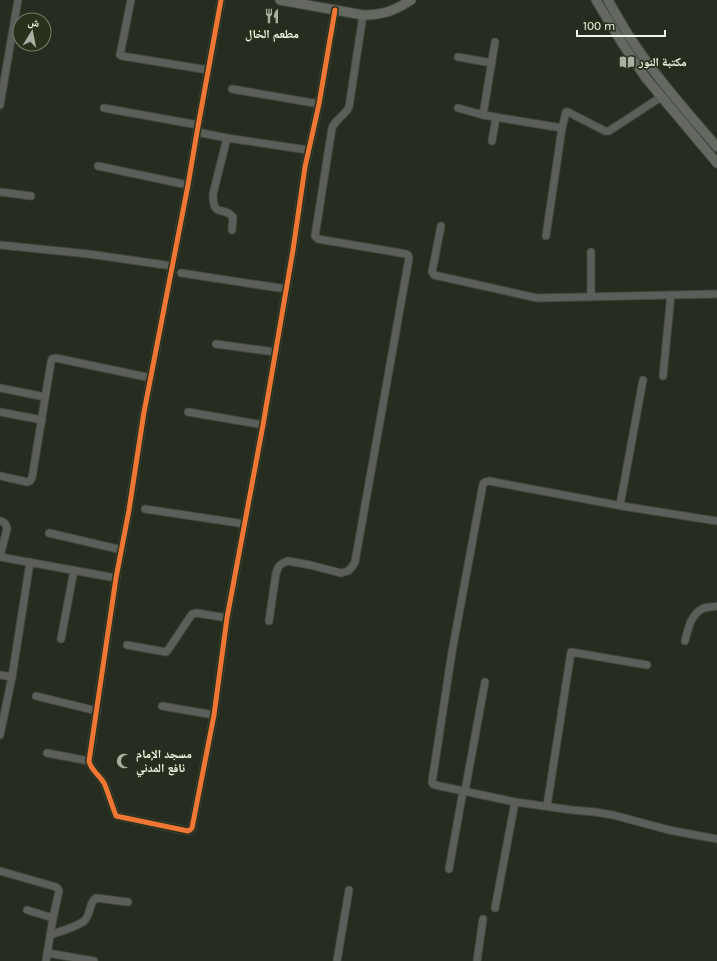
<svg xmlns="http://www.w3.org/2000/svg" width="717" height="961" viewBox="0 0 717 961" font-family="Karla,'Noto Naskh Arabic',sans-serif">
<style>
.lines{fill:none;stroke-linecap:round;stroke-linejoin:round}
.minor-casing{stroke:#42483d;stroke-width:9}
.major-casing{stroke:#42483d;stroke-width:11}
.minor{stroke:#5c5e5a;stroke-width:7}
.major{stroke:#646861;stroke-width:9}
.cycleway-casing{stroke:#27311b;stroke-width:8}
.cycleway{stroke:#f07635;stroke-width:5}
.labels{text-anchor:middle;stroke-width:3.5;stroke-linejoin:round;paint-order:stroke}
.poi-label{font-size:12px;font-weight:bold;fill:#f0f7e9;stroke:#27311b;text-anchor:start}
</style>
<rect width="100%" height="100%" fill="#262c20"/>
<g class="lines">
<g class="minor-casing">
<g id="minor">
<polyline points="131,0 120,55 122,56 208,70"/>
<path d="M221 0 197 132 188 185 144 412 129 510 116 578 89 761C91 771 101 776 105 785L116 816 188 831 190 830 192 828 214 715 227 618 263 425 293 250 305 167 319 104 335 10"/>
<polyline points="458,57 492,63"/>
<polyline points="232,89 319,104"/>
<polyline points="0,105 18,0"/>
<polyline points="104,108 198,125"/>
<polyline points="458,108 483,115 562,128"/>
<polyline points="483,115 495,42"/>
<polyline points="197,132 227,138 308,150"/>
<path d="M227 138 213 194C213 219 223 205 233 217L232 230"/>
<polyline points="492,141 496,117"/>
<polyline points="98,166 188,185"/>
<polyline points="0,192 31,196"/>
<polyline points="441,226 432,272 434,275 537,298 717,294"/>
<polyline points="546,236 562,128 566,112 568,112 605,131 609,131 661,97"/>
<polyline points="0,245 89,254 172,266"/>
<polyline points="181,273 286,289"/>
<polyline points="591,297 591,252"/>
<polyline points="216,344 275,352"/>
<polyline points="663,376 671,295"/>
<polyline points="0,388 45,397"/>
<polyline points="0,412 42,420"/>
<polyline points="188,412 263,425"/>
<polyline points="0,476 27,482 30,481 32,478 51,362 52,359 56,358 151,378"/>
<polyline points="620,505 643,380"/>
<polyline points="145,509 245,524"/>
<path d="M0 521C5 522 6 524 7 529L0 556"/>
<polyline points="717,521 622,506 489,481 485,482 483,484 452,652 432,782 433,784 435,785 515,802 572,810 595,812 613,815 669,830 717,839"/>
<polyline points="49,533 122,550"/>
<polyline points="0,557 116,578"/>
<path d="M269 621 276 573 279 566 283 563 288 561 310 565 341 573 348 571 352 567 355 562 409 258 408 255 406 254 318 239 315 236 332 128C336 119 345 115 349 107L363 15"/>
<polyline points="61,639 74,570"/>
<path d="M685 641C688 629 691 613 704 608 708 607 713 607 717 606"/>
<polyline points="127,645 166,652 168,650 192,614 197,613 227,618"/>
<polyline points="0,675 12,677"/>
<polyline points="36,696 97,711"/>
<polyline points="162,706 214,715"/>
<polyline points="0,735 12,677 30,562"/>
<polyline points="47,753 89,761"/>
<polyline points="465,791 485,682"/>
<polyline points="547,806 571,652 647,665"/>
<polyline points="449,869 463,791"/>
<polyline points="0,871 56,887 58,889 59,891 53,918 46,961"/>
<polyline points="495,908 515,802"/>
<polyline points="27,910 53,918"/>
<path d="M50 935C58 932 80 926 85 920 91 914 89 902 96 898L128 902"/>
<polyline points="47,953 94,961"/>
<polyline points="337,961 349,890"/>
<polyline points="477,961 483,919"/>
</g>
</g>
<g class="major-casing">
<g id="major">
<path d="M280 0 363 15C383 15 394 11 411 0"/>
<polyline points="596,0 622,43 645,77 717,163"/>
<path d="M608 0C618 18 628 36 640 52 663 86 691 116 717 147"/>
</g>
</g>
<use href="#minor" class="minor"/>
<use href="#major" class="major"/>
<g class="cycleway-casing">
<path id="cycleway" d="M221 0 197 132 188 185 144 412 129 510 116 578 89 761C91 771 101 776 105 785L116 816 188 831 190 830 192 828 214 715 227 618 263 425 293 250 305 167 319 104 335 10"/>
</g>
<use href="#cycleway" class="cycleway"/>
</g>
<defs>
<g id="restaurant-bare" transform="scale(1.2)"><path d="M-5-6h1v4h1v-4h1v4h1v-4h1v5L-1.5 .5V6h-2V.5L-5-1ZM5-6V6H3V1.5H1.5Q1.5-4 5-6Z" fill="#a9b0a3" stroke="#27311b" stroke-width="2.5" paint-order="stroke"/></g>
<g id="library-bare" transform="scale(1.2)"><path d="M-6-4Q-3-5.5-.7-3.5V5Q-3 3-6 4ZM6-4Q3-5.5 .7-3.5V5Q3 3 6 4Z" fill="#a9b0a3" stroke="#27311b" stroke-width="2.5" paint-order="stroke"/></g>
<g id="mosque-bare" transform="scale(1.2)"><path d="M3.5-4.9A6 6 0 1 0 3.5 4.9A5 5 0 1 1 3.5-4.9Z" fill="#a9b0a3" stroke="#27311b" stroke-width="2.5" paint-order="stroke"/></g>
</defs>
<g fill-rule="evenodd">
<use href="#restaurant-bare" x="272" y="16"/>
<use href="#library-bare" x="627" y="62"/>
<use href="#mosque-bare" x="124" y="761"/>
</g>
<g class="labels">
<g class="poi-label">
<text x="272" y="38" text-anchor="middle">مطعم الخال</text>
<text x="639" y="66">مكتبة النور</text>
<text x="136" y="758">مسجد الإمام<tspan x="136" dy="14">نافع المدني</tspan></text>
</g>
</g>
<g transform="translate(32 32) rotate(10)"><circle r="19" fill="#27311b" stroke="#77806d"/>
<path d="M0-3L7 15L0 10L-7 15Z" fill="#a9b0a3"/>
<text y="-6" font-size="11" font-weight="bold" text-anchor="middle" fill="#f0f7e9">ش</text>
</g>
<path d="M577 30v6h88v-6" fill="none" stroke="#f0f7e9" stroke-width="2"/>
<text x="583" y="30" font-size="12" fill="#f0f7e9" stroke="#27311b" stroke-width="3" paint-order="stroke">100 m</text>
</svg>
